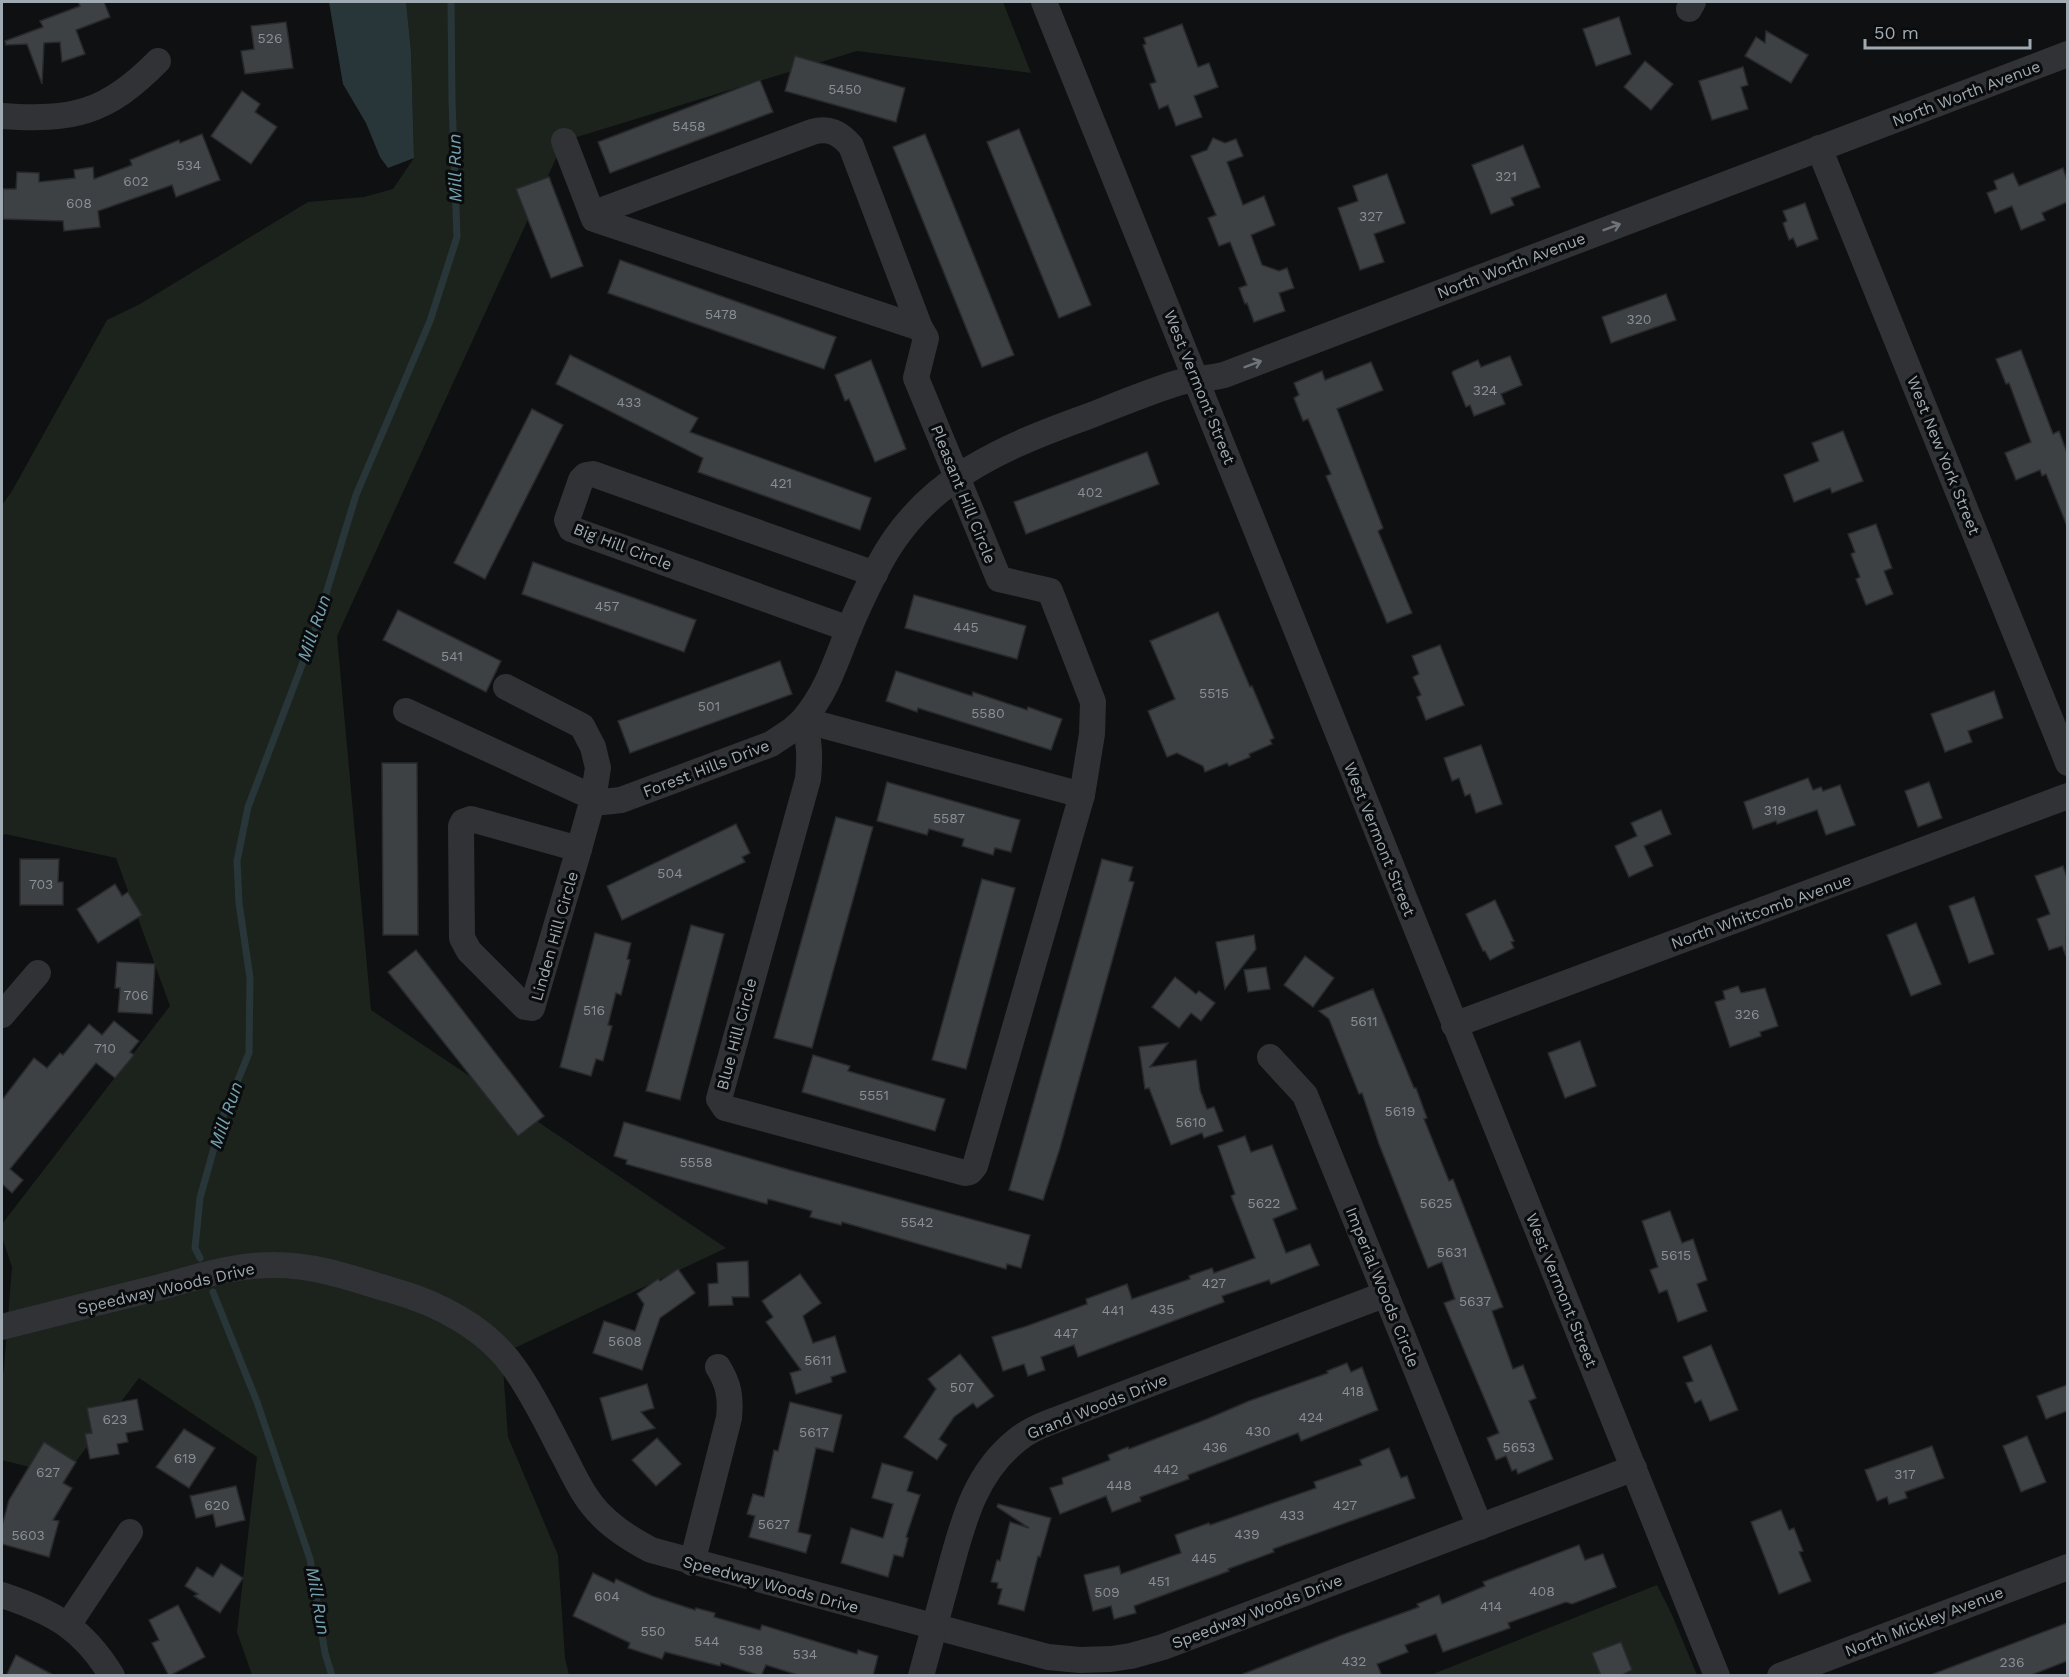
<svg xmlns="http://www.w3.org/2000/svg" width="2069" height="1677" viewBox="0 0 2069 1677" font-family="'Work Sans',sans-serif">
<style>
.green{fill:#1c231c}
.water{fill:#293639}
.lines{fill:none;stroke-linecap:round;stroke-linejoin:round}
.stream{stroke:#293639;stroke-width:7}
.building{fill:#3e4144;stroke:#292a2d;stroke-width:1.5}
.minor{stroke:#303236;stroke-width:26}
.oneway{stroke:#6e747a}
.labels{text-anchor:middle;stroke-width:6;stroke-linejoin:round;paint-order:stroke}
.number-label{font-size:14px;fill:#889096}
.street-label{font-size:16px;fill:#a0aab2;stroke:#0a0b0c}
.water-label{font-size:18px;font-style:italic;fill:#74a2b0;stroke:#0a0b0c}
</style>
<rect width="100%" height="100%" fill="#0f1011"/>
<g class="green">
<polygon points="406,2 1003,2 1031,73 857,51 564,141 337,636 371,1010 726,1248 502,1354 508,1437 558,1555 565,1658 569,1675 252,1675 237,1632 257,1457 139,1378 65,1476 2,1460 2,1379 4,1368 12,1267 2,1237 2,1224 170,1006 116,858 5,834 2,837 2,505 12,491 107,320 140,304 308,202 364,197 393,189 414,158 411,51"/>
<polygon points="1657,1585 1672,1615 1697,1675 1428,1676"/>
</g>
<polygon class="water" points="329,2 406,2 411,51 414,158 388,168 380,157 366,123 343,84"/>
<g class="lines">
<g class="stream">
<polyline points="200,1258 195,1248 200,1198 222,1119 249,1053 250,978 239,903 237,861 248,807 314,633 356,495 430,321 457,237 452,101 451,2"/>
<polyline points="213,1292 257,1402 310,1559 325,1653 332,1676"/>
</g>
</g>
<g class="building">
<polygon points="78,2 104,2 110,17 76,30 85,54 62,62 60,42 44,43 42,84 27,44 6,45 5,41 43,27 40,21 80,6"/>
<polygon points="1619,17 1631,54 1596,66 1583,29"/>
<polygon points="286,22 293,68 245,74 241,51 254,49 251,26"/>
<polygon points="1182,24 1198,67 1209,63 1218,87 1194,96 1202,117 1176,126 1168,105 1159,109 1150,84 1156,82 1143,45 1146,44 1144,38"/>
<polygon points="1766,31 1808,55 1791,83 1745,56 1756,37 1765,43"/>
<polygon points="795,56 905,88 896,122 785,91"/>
<polygon points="1645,61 1673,84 1651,110 1624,87"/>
<polygon points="1743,67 1748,85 1741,87 1748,109 1712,120 1699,81"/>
<polygon points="760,80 773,112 610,173 598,142"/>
<polygon points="242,91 260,104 255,112 277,127 251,164 211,136"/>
<polygon points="1019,129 1091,305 1059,318 987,142"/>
<polygon points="202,134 220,180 176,197 172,185 98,211 100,227 64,231 63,221 3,219 3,189 16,189 17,172 39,173 39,182 75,178 74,170 93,167 94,179 132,165 130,160 179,140 180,143"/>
<polygon points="925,134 1014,355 982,367 893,147"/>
<polygon points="1213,138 1225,143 1236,139 1243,156 1227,162 1243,205 1264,196 1275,225 1251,235 1262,265 1279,271 1287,268 1294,288 1279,293 1285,311 1254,322 1247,303 1245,304 1239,288 1247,285 1230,242 1219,246 1208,218 1216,215 1191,156 1207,150"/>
<polygon points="1523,145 1540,187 1511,198 1514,205 1491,214 1472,165"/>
<polygon points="2063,168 2067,180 2067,202 2042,213 2045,220 2021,230 2012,206 1995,213 1987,193 1997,189 1994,181 2013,173 2019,186"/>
<polygon points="1387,174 1405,223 1374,234 1384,262 1360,270 1338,208 1358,201 1353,186"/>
<polygon points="549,177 583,266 551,278 516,189"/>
<polygon points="1805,203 1818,239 1797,247 1793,238 1789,240 1783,223 1787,221 1783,211"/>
<polygon points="620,260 836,337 824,369 608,293"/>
<polygon points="1666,294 1676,320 1611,343 1602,317"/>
<polygon points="2021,350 2053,434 2059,431 2067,453 2067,526 2046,474 2042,476 2040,470 2016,480 2005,453 2031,442 2009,383 2006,384 1996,359"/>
<polygon points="570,355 698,418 690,432 871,498 860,530 698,472 703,458 556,384"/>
<polygon points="1510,356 1522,385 1501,394 1505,404 1474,416 1470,405 1466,407 1452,373 1453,371 1478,360 1481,367"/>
<polygon points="871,360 906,449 875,462 849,399 845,401 835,375"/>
<polygon points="1371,362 1383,390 1337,409 1383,528 1378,531 1412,613 1387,623 1326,476 1331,474 1308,419 1303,421 1294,398 1299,395 1294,383 1322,371 1325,380"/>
<polygon points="532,409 563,425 485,579 454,563"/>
<polygon points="1843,431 1863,481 1832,493 1830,488 1794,502 1784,475 1819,461 1812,443"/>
<polygon points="1147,452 1159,484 1026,534 1014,502"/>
<polygon points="1876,524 1892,568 1884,571 1893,594 1866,605 1856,579 1860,577 1851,554 1855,552 1848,534"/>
<polygon points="533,562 696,620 684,652 522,594"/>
<polygon points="914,595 1026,626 1017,659 905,628"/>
<polygon points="398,610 501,661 486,692 383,640"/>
<polygon points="1218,612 1250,687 1252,686 1274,738 1270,740 1272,744 1249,754 1250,757 1229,766 1227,763 1205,772 1203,766 1177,753 1167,757 1148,711 1175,699 1150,641"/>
<polygon points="1440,645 1464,705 1426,720 1417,697 1421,695 1413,677 1419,674 1412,656"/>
<polygon points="780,661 792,694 630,753 618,721"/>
<polygon points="896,671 972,696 973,692 1027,710 1028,707 1062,719 1051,750 918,708 917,712 886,701"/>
<polygon points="1994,691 2003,718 1968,731 1972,742 1945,752 1931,714"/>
<polygon points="1481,745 1502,804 1476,813 1470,794 1465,796 1459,778 1452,781 1444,758"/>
<polygon points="382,763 417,763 418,935 383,935"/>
<polygon points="1808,778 1813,790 1821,787 1823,791 1840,785 1855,825 1826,835 1817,810 1777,824 1776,821 1753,829 1744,802"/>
<polygon points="887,782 1020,820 1011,852 995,848 993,855 962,846 964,839 929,829 927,835 877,821"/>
<polygon points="1929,782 1942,818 1918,827 1905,791"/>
<polygon points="1661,810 1671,834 1644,846 1653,866 1629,877 1615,846 1637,836 1631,823"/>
<polygon points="836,817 873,827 812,1048 774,1038"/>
<polygon points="736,824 750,853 742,857 745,862 622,920 607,886"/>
<polygon points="20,859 59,859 58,882 63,882 63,905 20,905"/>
<polygon points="1102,859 1133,867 1129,881 1134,882 1060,1148 1043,1200 1009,1190"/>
<polygon points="2063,866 2067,878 2066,956 2062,946 2049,950 2037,919 2050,914 2035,876"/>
<polygon points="982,879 1015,888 966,1069 932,1060"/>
<polygon points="115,884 122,896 128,892 142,915 98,943 77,909"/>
<polygon points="1974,897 1994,954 1969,963 1949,906"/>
<polygon points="1495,900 1514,941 1511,942 1514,948 1490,960 1485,951 1483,951 1466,914"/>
<polygon points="1916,923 1941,984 1911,996 1887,935"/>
<polygon points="691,925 724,934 680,1100 646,1091"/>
<polygon points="595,933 631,943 627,959 630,960 621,995 616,993 608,1025 612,1026 603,1061 596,1059 591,1076 560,1067"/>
<polygon points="1254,935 1256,949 1225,989 1216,942"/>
<polygon points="416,950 544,1116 518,1136 388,972"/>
<polygon points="1305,956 1334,978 1313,1007 1284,985"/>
<polygon points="117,962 155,964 152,1014 118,1012 120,988 115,988"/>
<polygon points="1266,967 1270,989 1248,992 1244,970"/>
<polygon points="1175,977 1196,994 1199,991 1215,1003 1201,1021 1191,1013 1179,1028 1152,1007"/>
<polygon points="1738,986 1741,993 1765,988 1778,1026 1760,1032 1761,1036 1730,1047 1715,1002 1725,999 1723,991"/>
<polygon points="1373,989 1414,1088 1416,1088 1427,1118 1424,1119 1449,1181 1453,1179 1503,1307 1492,1311 1513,1369 1523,1365 1536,1398 1529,1401 1553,1459 1518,1474 1516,1469 1512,1471 1506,1456 1496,1460 1487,1438 1499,1433 1444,1303 1455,1299 1442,1262 1428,1268 1379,1144 1362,1093 1359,1094 1329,1019 1319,1011"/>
<polygon points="114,1021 139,1041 130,1052 134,1055 115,1078 96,1063 10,1169 23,1180 12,1193 2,1184 2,1100 34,1058 47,1068 60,1053 63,1055 89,1024 102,1035"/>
<polygon points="1580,1041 1596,1086 1565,1098 1548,1053"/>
<polygon points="1168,1043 1150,1067 1196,1060 1200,1090 1207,1109 1214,1107 1223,1131 1204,1138 1202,1133 1171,1145 1149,1088 1145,1089 1139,1047"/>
<polygon points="813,1055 850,1066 848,1071 945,1099 935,1131 802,1092"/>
<polygon points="624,1122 790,1170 1030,1235 1021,1268 1007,1264 1006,1269 842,1222 841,1225 810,1217 812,1211 768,1199 767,1204 626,1164 627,1160 614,1156"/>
<polygon points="1245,1136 1251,1152 1272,1145 1297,1209 1273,1219 1286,1253 1310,1244 1319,1265 1271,1284 1269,1280 1222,1296 1224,1302 1078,1357 1074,1345 1041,1357 1045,1370 1028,1376 1024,1364 1003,1371 992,1337 1027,1326 1087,1304 1086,1299 1127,1284 1132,1299 1190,1279 1189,1276 1212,1268 1214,1273 1255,1258 1231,1196 1235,1194 1218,1146"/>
<polygon points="1670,1211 1682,1243 1693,1239 1707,1280 1697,1284 1707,1311 1678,1322 1667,1290 1659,1293 1650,1270 1658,1267 1642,1221"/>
<polygon points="748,1261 749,1297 732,1297 733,1305 709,1306 708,1284 718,1283 717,1263"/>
<polygon points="678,1269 695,1293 660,1318 642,1370 593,1353 604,1321 635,1331 644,1304 637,1294 658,1279 660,1281"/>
<polygon points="800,1274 821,1303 803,1316 813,1343 835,1336 846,1372 831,1377 832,1382 796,1394 790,1373 801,1370 766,1322 773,1317 762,1301"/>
<polygon points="1711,1345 1738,1410 1710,1421 1701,1400 1695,1403 1686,1383 1693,1381 1683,1357"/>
<polygon points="960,1354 994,1396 977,1408 973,1403 954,1417 939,1439 947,1445 937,1460 904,1437 936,1389 928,1379"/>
<polygon points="1347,1363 1351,1372 1362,1367 1378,1410 1301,1441 1298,1433 1233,1458 1188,1475 1189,1479 1140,1497 1141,1501 1112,1512 1106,1496 1060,1514 1050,1488 1063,1484 1062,1478 1110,1460 1108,1455 1128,1447 1129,1449 1207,1419 1249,1401 1328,1373 1327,1371"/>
<polygon points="647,1384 654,1408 641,1412 655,1428 612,1440 600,1398"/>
<polygon points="2067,1385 2067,1411 2046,1419 2037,1396"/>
<polygon points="137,1399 143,1430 126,1433 128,1442 117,1444 119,1454 90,1459 85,1434 92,1433 87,1408"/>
<polygon points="790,1402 842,1415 833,1452 816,1448 798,1532 811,1535 806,1553 749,1537 755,1516 747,1514 753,1494 764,1497 774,1450 778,1451"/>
<polygon points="184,1429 215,1448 189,1488 156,1467"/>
<polygon points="2027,1436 2046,1482 2021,1492 2003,1446"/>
<polygon points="657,1438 681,1464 656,1486 632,1460"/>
<polygon points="44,1442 76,1462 63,1483 72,1488 53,1520 59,1521 49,1557 2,1544 2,1526 9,1500"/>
<polygon points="1932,1446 1944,1478 1905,1492 1907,1498 1889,1504 1887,1497 1877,1501 1865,1470"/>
<polygon points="1389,1448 1401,1478 1407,1476 1415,1498 1273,1549 1274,1552 1228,1569 1229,1571 1134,1606 1136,1613 1114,1619 1111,1606 1093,1611 1084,1575 1119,1566 1121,1574 1181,1553 1175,1535 1209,1523 1210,1525 1316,1488 1314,1482 1362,1465 1360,1460"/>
<polygon points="882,1463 913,1472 907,1491 920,1495 906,1537 908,1538 903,1557 894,1555 888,1577 841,1563 851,1528 883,1538 893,1504 872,1498"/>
<polygon points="236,1486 245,1520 216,1527 213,1514 196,1518 190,1496"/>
<polygon points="998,1504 1051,1518 1040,1557 1038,1556 1024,1611 998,1604 1002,1589 997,1588 998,1583 991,1582 997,1560 1000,1561 1010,1522 1029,1528 997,1507"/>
<polygon points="1781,1510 1789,1530 1794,1528 1803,1551 1799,1552 1811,1581 1779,1594 1751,1522"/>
<polygon points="1579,1545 1585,1560 1603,1554 1616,1587 1572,1604 1566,1602 1508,1623 1510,1628 1443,1652 1436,1634 1405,1645 1408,1652 1377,1664 1382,1676 1244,1676 1243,1674 1342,1635 1419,1607 1417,1604 1439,1595 1442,1604 1485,1586 1483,1582"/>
<polygon points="221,1564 243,1578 220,1613 194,1596 198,1594 185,1586 197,1567 213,1577"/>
<polygon points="593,1573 614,1583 616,1579 652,1596 695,1610 696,1608 715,1613 714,1617 760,1630 762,1625 857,1654 858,1650 878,1656 873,1676 801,1676 766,1665 761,1676 721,1663 720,1666 665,1652 662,1659 628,1648 630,1643 573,1616"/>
<polygon points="178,1605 205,1657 169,1676 152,1643 159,1640 149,1620"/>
<polygon points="2067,1623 2067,1661 2029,1676 1933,1676 1933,1674"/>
<polygon points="1621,1642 1632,1670 1620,1676 1601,1676 1592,1653"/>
<polygon points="16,1655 55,1676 6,1676"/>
</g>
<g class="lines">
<g class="minor">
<polyline points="1044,2 1717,1676"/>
<polyline points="1689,9 1693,2"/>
<path d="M2 116C73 121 107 113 158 61"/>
<path d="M564 141 594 219 920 328 926 338 916 378 999 579 1050 591 1093 702 1092 734 1082 795 975 1166 970 1172 965 1173 725 1108 719 1099 808 779C810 758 810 740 803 720 826 693 835 664 848 631 857 609 868 586 879 565 924 479 1003 447 1089 416 1117 405 1146 393 1174 384 1190 379 1207 379 1224 375L2068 54"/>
<polyline points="1819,148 2068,763"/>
<path d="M592 214 812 132C829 127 840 133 851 146L920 328"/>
<polyline points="849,629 571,529 567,520 581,480 586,475 593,474 875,574"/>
<polyline points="506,687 582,726 593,747 598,768 593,799 579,849"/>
<polyline points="406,711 603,802 621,800 771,744 792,730 803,720 1082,795"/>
<polygon points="471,819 579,849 532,1008 525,1007 469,951 462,938 461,826 463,822"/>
<polyline points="2,1015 38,973"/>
<polyline points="1454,1025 2068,796"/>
<polyline points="1270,1057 1305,1095 1480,1527"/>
<path d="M2 1327C54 1314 107 1300 160 1287 198 1277 236 1264 276 1265 316 1265 354 1279 391 1290 438 1303 487 1328 515 1369 535 1397 550 1430 566 1460 576 1480 586 1501 603 1517 617 1531 634 1541 651 1550L1048 1657 1080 1660 1111 1659 1131 1656 1163 1647 1634 1468"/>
<path d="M692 1563 729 1418C731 1398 729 1384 718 1367"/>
<path d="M2 1595C53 1612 83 1628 112 1676"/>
<polyline points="68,1625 130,1532"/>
<path d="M921 1676C930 1643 939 1610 948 1577 962 1526 973 1475 1017 1440 1029 1430 1043 1425 1058 1419L1386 1294"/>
<polyline points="1780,1676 2068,1567"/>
</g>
</g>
<defs><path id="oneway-shaft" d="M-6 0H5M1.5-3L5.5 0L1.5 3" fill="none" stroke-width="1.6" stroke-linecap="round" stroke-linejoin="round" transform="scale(1.5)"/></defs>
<g class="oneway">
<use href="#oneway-shaft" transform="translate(1612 227) rotate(-21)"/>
<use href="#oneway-shaft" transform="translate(1253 364) rotate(-21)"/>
</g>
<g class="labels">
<g class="number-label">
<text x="270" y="43">526</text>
<text x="845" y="94">5450</text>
<text x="689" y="131">5458</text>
<text x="189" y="170">534</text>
<text x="1506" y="181">321</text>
<text x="136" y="186">602</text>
<text x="79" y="208">608</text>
<text x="1371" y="221">327</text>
<text x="721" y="319">5478</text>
<text x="1639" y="324">320</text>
<text x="1485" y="395">324</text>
<text x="629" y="407">433</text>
<text x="781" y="488">421</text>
<text x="1090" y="497">402</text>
<text x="607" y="611">457</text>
<text x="966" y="632">445</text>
<text x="452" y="661">541</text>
<text x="1214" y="698">5515</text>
<text x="709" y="711">501</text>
<text x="988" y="718">5580</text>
<text x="1775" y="815">319</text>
<text x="949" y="823">5587</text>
<text x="670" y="878">504</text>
<text x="41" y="889">703</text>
<text x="136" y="1000">706</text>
<text x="594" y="1015">516</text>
<text x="1747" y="1019">326</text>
<text x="1364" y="1026">5611</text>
<text x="105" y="1053">710</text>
<text x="874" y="1100">5551</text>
<text x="1400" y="1116">5619</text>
<text x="1191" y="1127">5610</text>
<text x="696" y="1167">5558</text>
<text x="1264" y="1208">5622</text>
<text x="1436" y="1208">5625</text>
<text x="917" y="1227">5542</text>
<text x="1452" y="1257">5631</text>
<text x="1676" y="1260">5615</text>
<text x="1214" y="1288">427</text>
<text x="1475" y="1306">5637</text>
<text x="1162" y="1314">435</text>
<text x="1113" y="1315">441</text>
<text x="1066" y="1338">447</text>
<text x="625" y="1346">5608</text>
<text x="818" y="1365">5611</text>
<text x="962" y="1392">507</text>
<text x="1353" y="1396">418</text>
<text x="1311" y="1422">424</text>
<text x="115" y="1424">623</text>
<text x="1258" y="1436">430</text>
<text x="814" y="1437">5617</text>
<text x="1215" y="1452">436</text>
<text x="1519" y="1452">5653</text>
<text x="185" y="1463">619</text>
<text x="1166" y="1474">442</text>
<text x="48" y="1477">627</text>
<text x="1905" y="1479">317</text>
<text x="1119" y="1490">448</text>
<text x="217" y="1510">620</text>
<text x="1345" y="1510">427</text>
<text x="1292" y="1520">433</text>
<text x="774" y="1529">5627</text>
<text x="1247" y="1539">439</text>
<text x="28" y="1540">5603</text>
<text x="1204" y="1563">445</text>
<text x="1159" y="1586">451</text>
<text x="1542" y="1596">408</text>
<text x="1107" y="1597">509</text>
<text x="607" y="1601">604</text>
<text x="1491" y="1611">414</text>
<text x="653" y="1636">550</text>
<text x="707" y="1646">544</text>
<text x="751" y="1655">538</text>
<text x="805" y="1659">534</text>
<text x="1354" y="1666">432</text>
<text x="2012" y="1667">236</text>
</g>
<g class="street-label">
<text transform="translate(1966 93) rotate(-21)" y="6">North Worth Avenue</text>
<text transform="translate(1511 265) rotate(-21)" y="6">North Worth Avenue</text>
<text transform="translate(1200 387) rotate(68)" y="6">West Vermont Street</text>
<text transform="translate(1944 455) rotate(68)" y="6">West New York Street</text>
<text transform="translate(964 494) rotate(68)" y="6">Pleasant Hill Circle</text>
<text transform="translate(623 546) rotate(21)" y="6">Big Hill Circle</text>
<text transform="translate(706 768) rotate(-21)" y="6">Forest Hills Drive</text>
<text transform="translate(1380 839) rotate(68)" y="6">West Vermont Street</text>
<text transform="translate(1761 911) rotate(-20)" y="6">North Whitcomb Avenue</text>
<text transform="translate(554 936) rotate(-74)" y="6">Linden Hill Circle</text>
<text transform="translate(736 1034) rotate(-75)" y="6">Blue Hill Circle</text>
<text transform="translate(1383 1287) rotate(68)" y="6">Imperial Woods Circle</text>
<text transform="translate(166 1288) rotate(-13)" y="6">Speedway Woods Drive</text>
<text transform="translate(1562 1290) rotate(68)" y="6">West Vermont Street</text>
<text transform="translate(1097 1406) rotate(-22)" y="6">Grand Woods Drive</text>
<text transform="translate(771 1584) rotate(15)" y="6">Speedway Woods Drive</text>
<text transform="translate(1257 1611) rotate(-21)" y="6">Speedway Woods Drive</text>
<text transform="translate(1924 1621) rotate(-21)" y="6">North Mickley Avenue</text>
</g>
<g class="water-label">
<text transform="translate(455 168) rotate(-91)" y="6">Mill Run</text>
<text transform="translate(314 628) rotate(-71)" y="6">Mill Run</text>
<text transform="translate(226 1115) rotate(-71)" y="6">Mill Run</text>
<text transform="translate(318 1601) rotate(80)" y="6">Mill Run</text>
</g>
</g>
<rect width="2069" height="1677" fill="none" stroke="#a0aab2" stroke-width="6"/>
<path d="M1865 39v9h165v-9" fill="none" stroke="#a0aab2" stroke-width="3"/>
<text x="1874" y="39" font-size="18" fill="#a0aab2" stroke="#0a0b0c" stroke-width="4.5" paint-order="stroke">50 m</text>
</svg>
